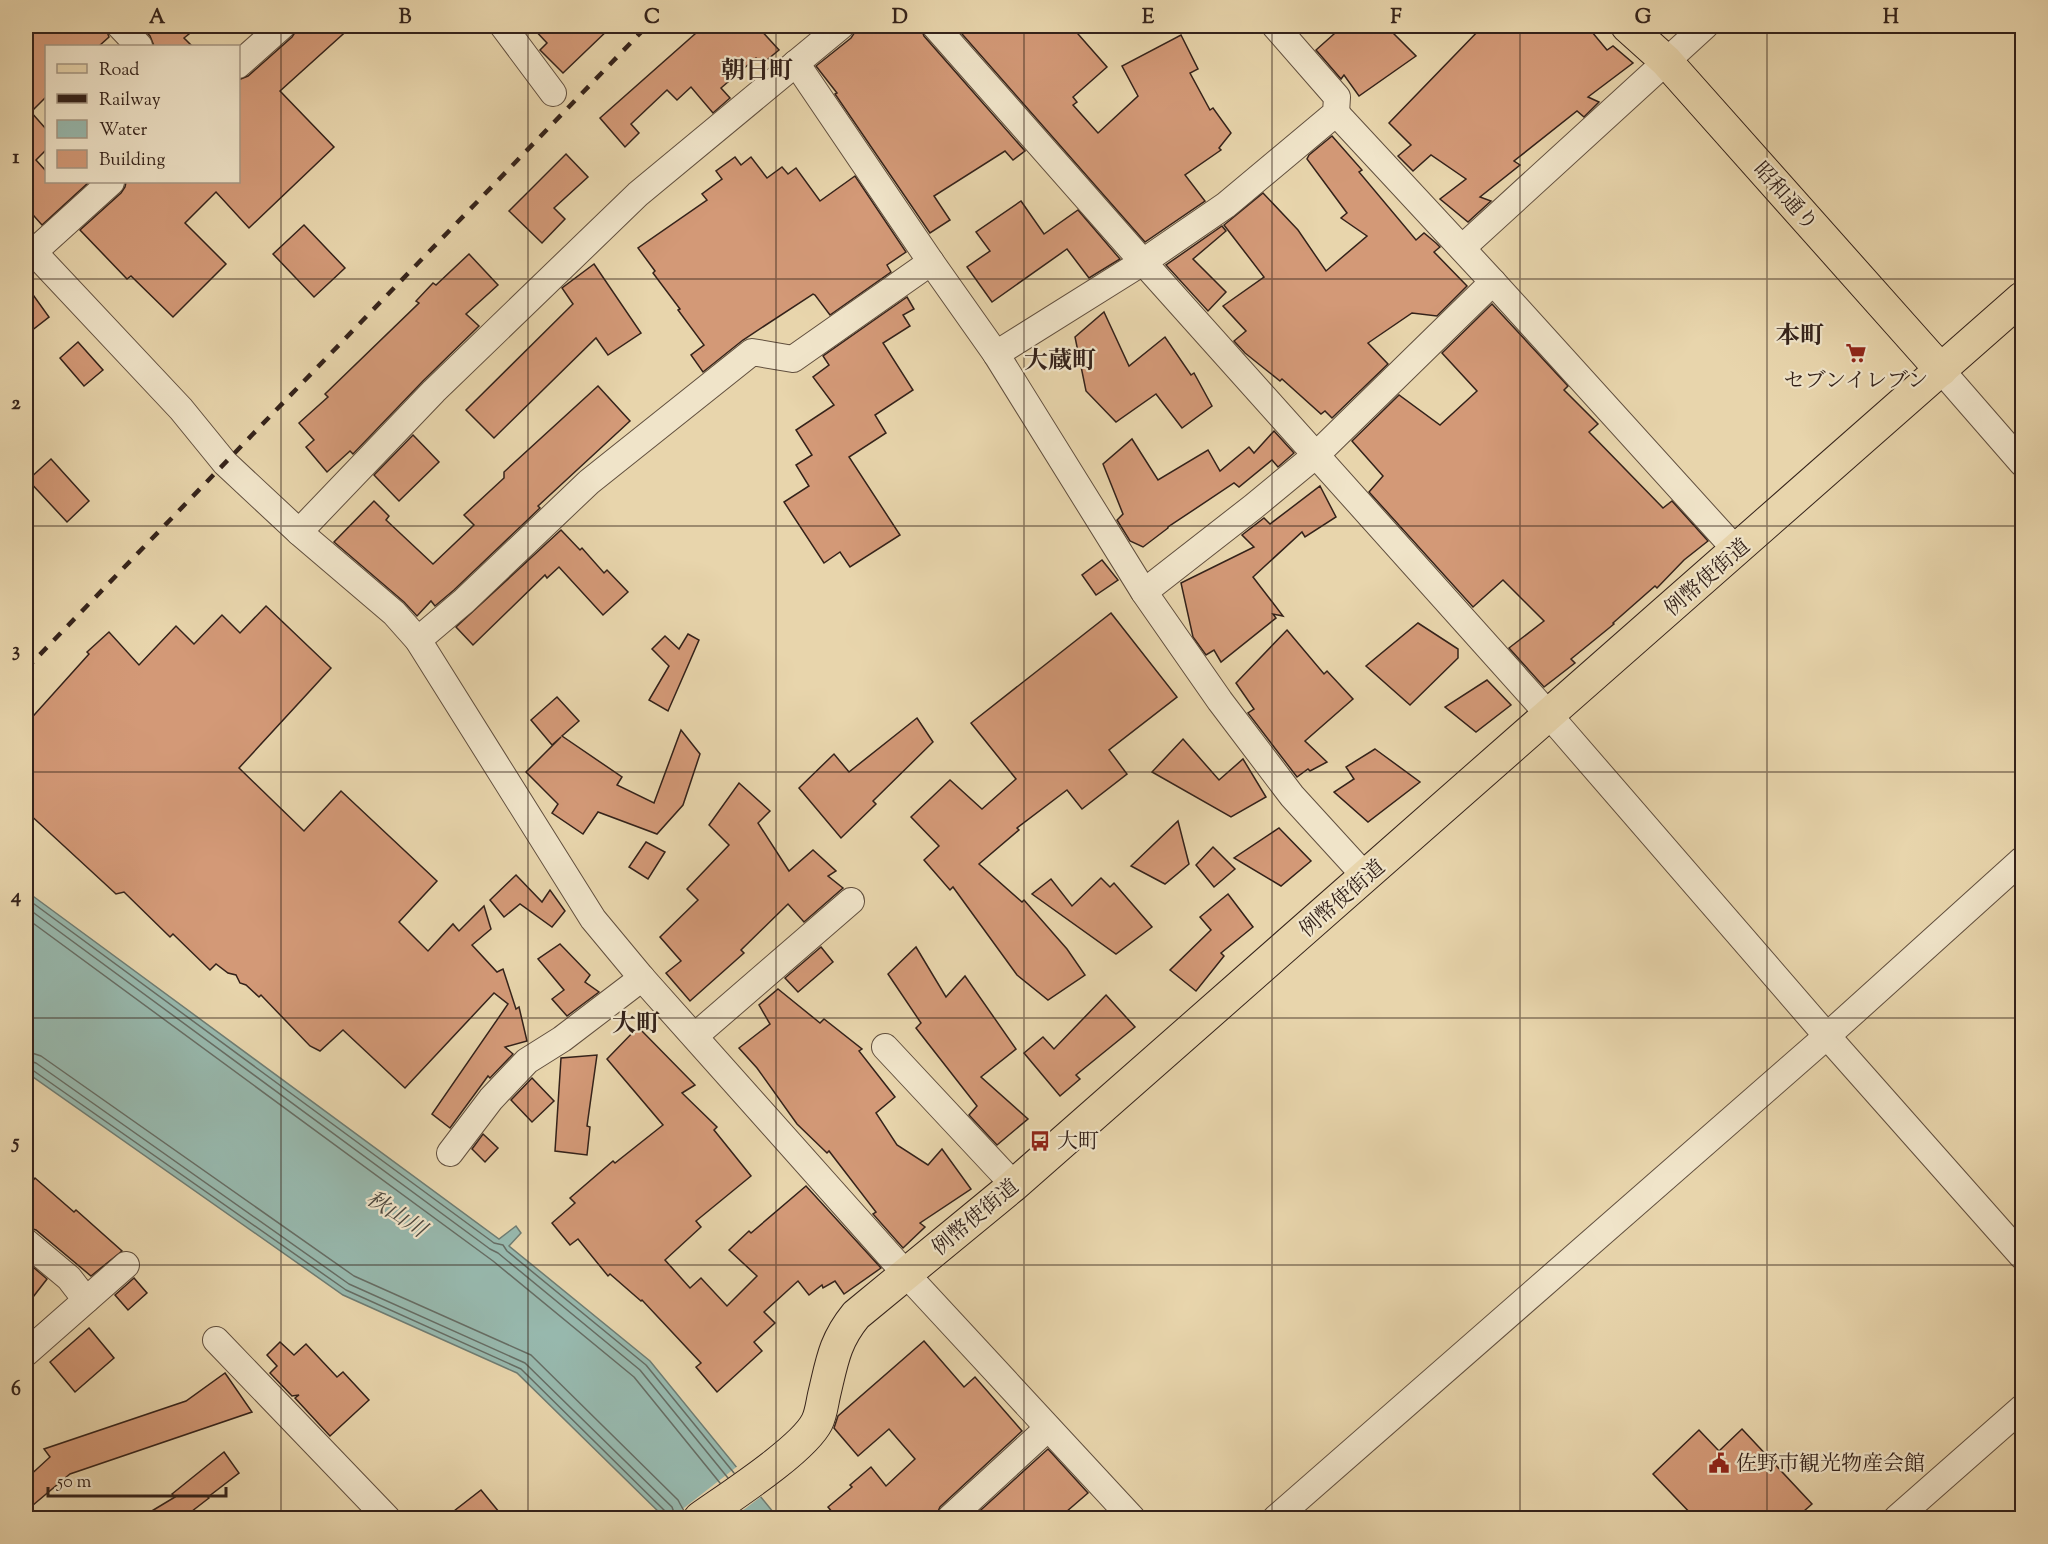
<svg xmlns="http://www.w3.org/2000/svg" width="2048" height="1544" viewBox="0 0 2048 1544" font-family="'Sorts Mill Goudy','Noto Serif JP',serif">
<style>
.water{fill:#97b8ad;stroke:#6f7c72;stroke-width:1.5}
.pier{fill:#e8d5ac}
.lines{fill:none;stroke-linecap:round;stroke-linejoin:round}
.shore{stroke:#666d64;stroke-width:1.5}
.building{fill:#d39977;stroke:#34221a;stroke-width:1.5}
.minor-casing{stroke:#614f3e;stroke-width:28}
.major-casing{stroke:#34221a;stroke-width:34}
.minor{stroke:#f0e4c9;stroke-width:26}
.major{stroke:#e8d5ac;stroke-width:32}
.rail{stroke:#34221a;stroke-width:4.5;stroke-dasharray:10 10;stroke-linecap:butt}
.grid{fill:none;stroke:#34221a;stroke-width:1.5;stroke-opacity:0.55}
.labels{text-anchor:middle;stroke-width:4.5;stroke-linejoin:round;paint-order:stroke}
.street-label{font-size:21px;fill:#34221a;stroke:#f0e4c9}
.poi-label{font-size:21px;fill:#34221a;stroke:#f0e4c9;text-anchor:start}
.water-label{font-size:22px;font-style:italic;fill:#4d483f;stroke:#f0e4c9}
.quarter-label{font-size:24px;font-weight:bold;fill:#34221a;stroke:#f0e4c9}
.neatline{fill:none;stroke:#34221a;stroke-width:2}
.grid-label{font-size:20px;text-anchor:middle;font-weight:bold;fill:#34221a}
</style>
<rect width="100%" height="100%" fill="#e8d5ac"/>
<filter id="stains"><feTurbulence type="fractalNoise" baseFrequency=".00333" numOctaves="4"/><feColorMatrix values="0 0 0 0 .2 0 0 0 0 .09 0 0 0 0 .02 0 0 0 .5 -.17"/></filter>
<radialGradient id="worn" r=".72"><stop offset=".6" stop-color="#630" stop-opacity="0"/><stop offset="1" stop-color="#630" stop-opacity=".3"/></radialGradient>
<polygon class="water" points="26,891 499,1239 516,1226 521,1233 509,1246 650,1361 778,1518 665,1518 517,1373 343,1295 26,1072"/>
<polygon class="pier" points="739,1465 763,1495 733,1518 671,1518"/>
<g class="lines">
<g class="shore">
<polyline points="26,898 494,1243 503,1245 507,1251 646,1365 734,1473"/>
<polyline points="26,907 490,1249 498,1253 640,1370 728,1478"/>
<polyline points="26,918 493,1261 634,1377 720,1483"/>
<polyline points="26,1051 41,1056 354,1276 531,1355 678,1500 684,1511"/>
<polyline points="26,1060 36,1063 349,1284 525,1363 672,1507 676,1518"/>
<polyline points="26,1068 31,1069 346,1290 521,1369 666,1512 669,1518"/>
</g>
</g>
<g class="building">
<polygon points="34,26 105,26 109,37 99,46 46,46 46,97 31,112 46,129 46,150 36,160 46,171 46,182 89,182 42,225 26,207 26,34"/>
<polygon points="140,26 199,26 184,38 192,46 154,46 150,36"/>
<polygon points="297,26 352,26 280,91 334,147 249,228 216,192 185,223 226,264 173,317 131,276 127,279 80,230 121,193 125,187 126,182 238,182 238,80 248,76 292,37 296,31"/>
<polygon points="531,26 612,26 563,73 540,50 547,43"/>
<polygon points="704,26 757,26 779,50 762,64 756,58 721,88 730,98 713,113 691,87 677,100 667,90 631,124 639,133 625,147 600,118"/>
<polygon points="856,26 920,26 924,36 1025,151 1013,160 1005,151 934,196 950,220 930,233 835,94 837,93 816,66 851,38 855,32"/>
<polygon points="955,26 1071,26 1107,67 1073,97 1077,102 1073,105 1098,133 1138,96 1122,66 1181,35 1198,69 1190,73 1210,110 1213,108 1231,133 1219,148 1221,150 1185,175 1205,201 1145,242"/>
<polygon points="1343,26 1386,26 1416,56 1359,96 1344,75 1341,79 1316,50"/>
<polygon points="1483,26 1587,26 1607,50 1613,46 1633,63 1588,97 1599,102 1584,117 1577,111 1514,161 1520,165 1480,197 1491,201 1468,222 1440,199 1466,179 1431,155 1413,171 1398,156 1411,145 1389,123"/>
<polygon points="1332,136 1362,170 1359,172 1416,240 1424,233 1436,243 1440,247 1434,252 1467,286 1437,316 1412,313 1368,343 1388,364 1332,418 1325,411 1321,414 1282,379 1280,381 1245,353 1234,341 1246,331 1223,306 1264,277 1224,225 1263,193 1298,230 1326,271 1367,236 1341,218 1347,213 1307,159 1309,155"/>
<polygon points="566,154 588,177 554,208 565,219 542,243 509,211"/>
<polygon points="735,157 741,165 751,157 767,178 782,167 788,174 796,168 820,201 855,176 906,252 887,265 891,272 830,315 815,295 813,294 743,340 703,372 691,355 704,345 678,310 680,309 653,273 655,271 638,248 707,200 702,194 722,179 716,171"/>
<polygon points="1021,201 1044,234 1078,210 1120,259 1089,278 1067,249 992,302 967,267 990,251 976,232"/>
<polygon points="304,225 345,268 314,297 273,254"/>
<polygon points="1222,226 1226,231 1193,259 1226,292 1208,311 1166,265"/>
<polygon points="469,254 498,285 466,314 479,326 423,381 353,454 350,451 327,472 306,447 314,440 299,423 328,397 325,394 419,303 416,301 433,283 436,285"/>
<polygon points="594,264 641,333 608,355 596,338 494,438 466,410 573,304 562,288"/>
<polygon points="26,285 49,317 26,335"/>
<polygon points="907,297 914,309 903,315 910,326 883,343 913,390 875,415 886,433 849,457 900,535 850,567 840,552 824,563 784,502 809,486 796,465 812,455 796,430 834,405 813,377 829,365 823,356"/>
<polygon points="1492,304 1568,386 1564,390 1598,424 1589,432 1663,508 1672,501 1708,541 1684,560 1657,588 1655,586 1613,623 1614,624 1571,659 1575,663 1544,687 1509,648 1544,621 1503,580 1473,607 1369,492 1383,476 1352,441 1399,395 1440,425 1477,391 1442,353"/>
<polygon points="1104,312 1129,366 1165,337 1191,375 1194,373 1212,406 1182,428 1156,394 1116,422 1086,391 1075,337"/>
<polygon points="78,342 103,370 84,386 60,358"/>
<polygon points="598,386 630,421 538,506 540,508 454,590 435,606 431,601 417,616 404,602 334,542 374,501 389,516 386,520 433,564 474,525 464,515 504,478 504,472"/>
<polygon points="1274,431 1294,453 1278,467 1272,460 1239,487 1234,483 1168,527 1168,528 1143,547 1130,541 1117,520 1123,514 1103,464 1132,439 1158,480 1208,450 1220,471 1249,447 1254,453"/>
<polygon points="413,435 439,462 399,501 374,475"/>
<polygon points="51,459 89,501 67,522 28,480"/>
<polygon points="1320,486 1336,517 1305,537 1302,532 1253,577 1283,616 1273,614 1276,618 1221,662 1214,650 1206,655 1193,637 1181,583 1254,547 1242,535 1264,518 1270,524"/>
<polygon points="561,530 580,550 582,548 604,573 607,570 628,592 603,615 559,567 547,578 545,575 473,645 456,627"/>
<polygon points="1102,560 1118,580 1096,595 1082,575"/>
<polygon points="266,606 331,668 239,768 304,831 341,791 437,881 399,922 428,951 453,924 459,931 484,906 491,929 472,945 497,972 503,969 516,1009 519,1007 527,1041 505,1047 513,1054 490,1078 488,1076 450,1128 432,1114 508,1004 494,993 405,1088 343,1030 320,1051 310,1046 261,995 259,997 246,985 240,983 236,975 228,973 216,964 210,970 173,934 170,937 124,892 116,894 26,811 26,724 89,654 87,652 109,632 139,665 176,626 194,644 222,615 240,633"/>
<polygon points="1111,613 1177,697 1109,750 1127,774 1082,809 1067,790 1017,828 1019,830 979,864 1022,902 1024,900 1067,949 1085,975 1048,1000 1017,975 953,887 950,890 924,860 939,846 911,817 950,780 982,809 1016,779 971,723"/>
<polygon points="1418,623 1458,649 1458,658 1410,705 1366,666"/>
<polygon points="1287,630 1324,674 1327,671 1353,699 1305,741 1327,762 1310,771 1308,769 1297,777 1248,713 1254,709 1236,683"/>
<polygon points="688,634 699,640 668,711 649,700 669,666 652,649 665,636 679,649"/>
<polygon points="1487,680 1511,705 1476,732 1445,707"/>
<polygon points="557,697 579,721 562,736 622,777 617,785 654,803 681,730 700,754 683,805 657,834 598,812 583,834 552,813 558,804 526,772 561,737 552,745 531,720"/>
<polygon points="917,718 933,742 873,801 876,804 841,838 799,788 834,754 849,772"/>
<polygon points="1183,739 1219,780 1243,759 1266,797 1231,817 1152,772"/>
<polygon points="1375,749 1420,782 1368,822 1334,792 1354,779 1346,767"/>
<polygon points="739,783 770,811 758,823 789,871 813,850 836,871 828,876 843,888 804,922 788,904 741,950 744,953 690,1001 666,973 681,961 660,937 698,900 687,889 729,845 709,825"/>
<polygon points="1178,821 1189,864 1165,884 1131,866"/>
<polygon points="1279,828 1311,861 1281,886 1234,858"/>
<polygon points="646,842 665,852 648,879 629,867"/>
<polygon points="1213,847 1235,869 1214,887 1196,865"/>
<polygon points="516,875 542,902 550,890 565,911 552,927 520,904 504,917 490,900"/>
<polygon points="1101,878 1110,887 1114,883 1152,927 1116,954 1032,894 1051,879 1072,906"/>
<polygon points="1228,894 1253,927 1221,953 1224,956 1196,991 1170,970 1211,930 1200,917"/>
<polygon points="560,944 590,975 585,982 599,992 567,1016 552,999 564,990 538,959"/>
<polygon points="821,947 833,962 798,992 785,978"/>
<polygon points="916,947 946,997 965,976 1016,1049 981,1077 1028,1119 997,1145 969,1115 977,1106 916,1028 921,1023 888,974"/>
<polygon points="778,989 820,1023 824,1019 862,1049 859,1051 895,1097 876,1113 897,1145 928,1165 942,1149 971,1189 920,1223 925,1227 903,1248 873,1214 876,1212 829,1151 827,1153 797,1124 757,1068 739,1048 770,1024 759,1005"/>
<polygon points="1106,995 1135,1027 1076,1075 1080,1079 1060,1096 1024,1053 1043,1037 1054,1049"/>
<polygon points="638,1027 695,1085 682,1093 717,1127 714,1130 751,1176 696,1221 701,1227 665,1260 690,1288 701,1278 727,1306 757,1276 729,1250 749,1231 751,1233 806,1186 881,1268 844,1294 835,1281 823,1288 822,1285 809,1295 798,1281 764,1312 775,1323 754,1342 762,1351 717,1392 696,1367 701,1363 642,1300 641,1301 610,1274 608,1276 578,1239 570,1245 552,1223 575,1203 570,1198 613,1161 615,1163 663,1125 607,1059"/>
<polygon points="597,1055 587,1126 590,1127 587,1155 555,1151 561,1058"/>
<polygon points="532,1078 554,1101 532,1122 511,1100"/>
<polygon points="483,1134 498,1148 485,1162 472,1149"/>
<polygon points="35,1178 74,1212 76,1210 122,1251 91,1276 36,1230 26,1227 26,1189"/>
<polygon points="26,1261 47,1279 26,1306"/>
<polygon points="134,1278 147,1293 128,1310 115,1295"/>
<polygon points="89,1328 114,1358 75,1392 50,1362"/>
<polygon points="924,1341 964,1387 975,1377 1022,1431 940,1507 935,1518 837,1518 828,1507 852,1487 850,1485 871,1467 886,1486 915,1459 889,1429 858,1456 834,1428 838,1416"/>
<polygon points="280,1342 294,1355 306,1344 337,1377 343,1372 369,1400 330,1436 295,1398 299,1395 292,1396 270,1373 277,1366 267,1355"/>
<polygon points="225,1373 252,1412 70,1474 26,1511 26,1479 50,1457 44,1449 186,1401"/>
<polygon points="1742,1429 1812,1504 1796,1518 1695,1518 1653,1474 1699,1430 1719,1451"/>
<polygon points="1048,1449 1088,1493 1059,1518 972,1518"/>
<polygon points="224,1452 239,1473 208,1497 209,1498 183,1518 140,1518 175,1497 172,1494"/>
<polygon points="481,1490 504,1518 445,1518"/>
</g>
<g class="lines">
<g class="minor-casing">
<g id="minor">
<polyline points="120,26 139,46"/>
<polyline points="503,26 553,93"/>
<polyline points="935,26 1143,262 1549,715 1827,1036 2022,1256"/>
<polyline points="796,63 931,262 996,354 1144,592 1220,701 1292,796 1366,877"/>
<polyline points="238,65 282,26"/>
<polyline points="1336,113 1493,282 1737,551"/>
<polyline points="26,244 181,409 225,463 299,532 394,613 418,640 593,919 642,978 906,1274 1132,1518"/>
<polyline points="1462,248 1705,26"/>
<polyline points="26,259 111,182"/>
<polyline points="996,354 1143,262 1226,205 1336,113 1337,97 1275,26"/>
<polyline points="1941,370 2022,463"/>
<polyline points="299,532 434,391 638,194 841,26"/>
<polyline points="1144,592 1253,507 1316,455 1493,282"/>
<polyline points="418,640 464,601 589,482 752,352 793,359 931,262"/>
<polyline points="695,1036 851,901"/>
<polyline points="885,1047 1014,1185"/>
<polyline points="450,1153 491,1099 527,1061 562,1039 642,978"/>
<polyline points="26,1242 69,1278 86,1300"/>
<polyline points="216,1340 387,1518"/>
<polyline points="26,1353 126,1265"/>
<polyline points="950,1518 1048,1428"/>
<polyline points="1276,1518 1827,1036 2022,860"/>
<polyline points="1897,1518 2022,1408"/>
</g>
</g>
<g class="major-casing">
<g id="major">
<polyline points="1627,26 1666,61 1941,370"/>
<path d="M700 1518C728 1498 803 1450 817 1422 821 1414 822 1404 824 1395 832 1362 834 1342 856 1315L1014 1185 2022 298"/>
</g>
</g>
<use href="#minor" class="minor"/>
<use href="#major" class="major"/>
<polyline class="rail" points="26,669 647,26"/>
</g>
<path class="grid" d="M281 26V1518M528 26V1518M776 26V1518M1024 26V1518M1272 26V1518M1520 26V1518M1767 26V1518M26 279H2022M26 526H2022M26 772H2022M26 1018H2022M26 1265H2022"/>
<defs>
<g id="supermarket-bare" transform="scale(1.62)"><path d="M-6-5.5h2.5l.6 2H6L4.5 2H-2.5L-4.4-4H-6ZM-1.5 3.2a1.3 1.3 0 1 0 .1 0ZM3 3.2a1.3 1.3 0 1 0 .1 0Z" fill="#8f2418" stroke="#f0e4c9" stroke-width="2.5" paint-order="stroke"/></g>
<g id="bus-bare" transform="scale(1.62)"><path d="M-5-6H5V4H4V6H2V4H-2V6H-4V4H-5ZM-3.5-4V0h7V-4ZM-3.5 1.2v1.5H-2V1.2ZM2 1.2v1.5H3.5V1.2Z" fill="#8f2418" stroke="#f0e4c9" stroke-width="2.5" paint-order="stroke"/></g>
<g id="civic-bare" transform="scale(1.62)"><path d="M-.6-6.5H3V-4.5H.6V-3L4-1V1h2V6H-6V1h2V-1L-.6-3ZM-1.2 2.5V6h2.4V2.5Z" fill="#8f2418" stroke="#f0e4c9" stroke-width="2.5" paint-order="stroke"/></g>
</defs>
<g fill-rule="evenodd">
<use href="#supermarket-bare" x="1856" y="353"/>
<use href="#bus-bare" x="1040" y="1141"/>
<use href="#civic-bare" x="1719" y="1463"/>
</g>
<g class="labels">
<g class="street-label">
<text transform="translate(1786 196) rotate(48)" y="7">昭和通り</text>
<text transform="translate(1707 577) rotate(-41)" y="7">例幣使街道</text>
<text transform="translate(1342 898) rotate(-41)" y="7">例幣使街道</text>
<text transform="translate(975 1217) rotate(-40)" y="7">例幣使街道</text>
</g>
<g class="poi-label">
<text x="1856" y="387" text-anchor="middle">セブンイレブン</text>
<text x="1057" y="1148">大町</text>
<text x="1736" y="1470">佐野市観光物産会館</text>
</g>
<g class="water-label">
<text transform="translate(397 1213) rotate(33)" y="8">秋山川</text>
</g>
<g class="quarter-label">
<text x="757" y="78">朝日町</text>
<text x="1800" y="343">本町</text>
<text x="1060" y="368">大蔵町</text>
<text x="636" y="1031">大町</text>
</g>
</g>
<rect width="2048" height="1544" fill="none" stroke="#e8d5ac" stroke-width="66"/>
<rect x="45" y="45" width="195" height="138" fill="#f0e4c9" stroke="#a59683" stroke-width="1.5"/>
<rect x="57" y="64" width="30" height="9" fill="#e8d5ac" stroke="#a59683" stroke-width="1.5"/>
<text x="99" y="75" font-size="18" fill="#34221a">Road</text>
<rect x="57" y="94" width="30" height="9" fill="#34221a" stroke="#a59683" stroke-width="1.5"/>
<text x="99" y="105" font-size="18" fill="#34221a">Railway</text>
<rect x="57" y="120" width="30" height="18" fill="#97b8ad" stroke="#a59683" stroke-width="1.5"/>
<text x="99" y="135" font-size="18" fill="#34221a">Water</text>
<rect x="57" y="150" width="30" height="18" fill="#d39977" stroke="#a59683" stroke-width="1.5"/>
<text x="99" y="165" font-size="18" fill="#34221a">Building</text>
<path d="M48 1487v9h178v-9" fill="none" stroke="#34221a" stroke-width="3"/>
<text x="57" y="1487" font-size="18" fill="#34221a" stroke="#f0e4c9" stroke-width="4.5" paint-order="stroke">50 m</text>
<rect x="33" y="33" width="1982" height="1478" class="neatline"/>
<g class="grid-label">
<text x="157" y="23">A</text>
<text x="405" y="23">B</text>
<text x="652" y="23">C</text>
<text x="900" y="23">D</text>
<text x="1148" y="23">E</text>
<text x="1396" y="23">F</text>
<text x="1643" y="23">G</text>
<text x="1891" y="23">H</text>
<text x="16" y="163">1</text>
<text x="16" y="409">2</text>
<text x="16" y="656">3</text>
<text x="16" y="902">4</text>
<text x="16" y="1148">5</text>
<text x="16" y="1395">6</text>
</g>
<rect width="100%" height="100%" filter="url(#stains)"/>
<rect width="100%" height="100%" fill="url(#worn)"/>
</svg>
